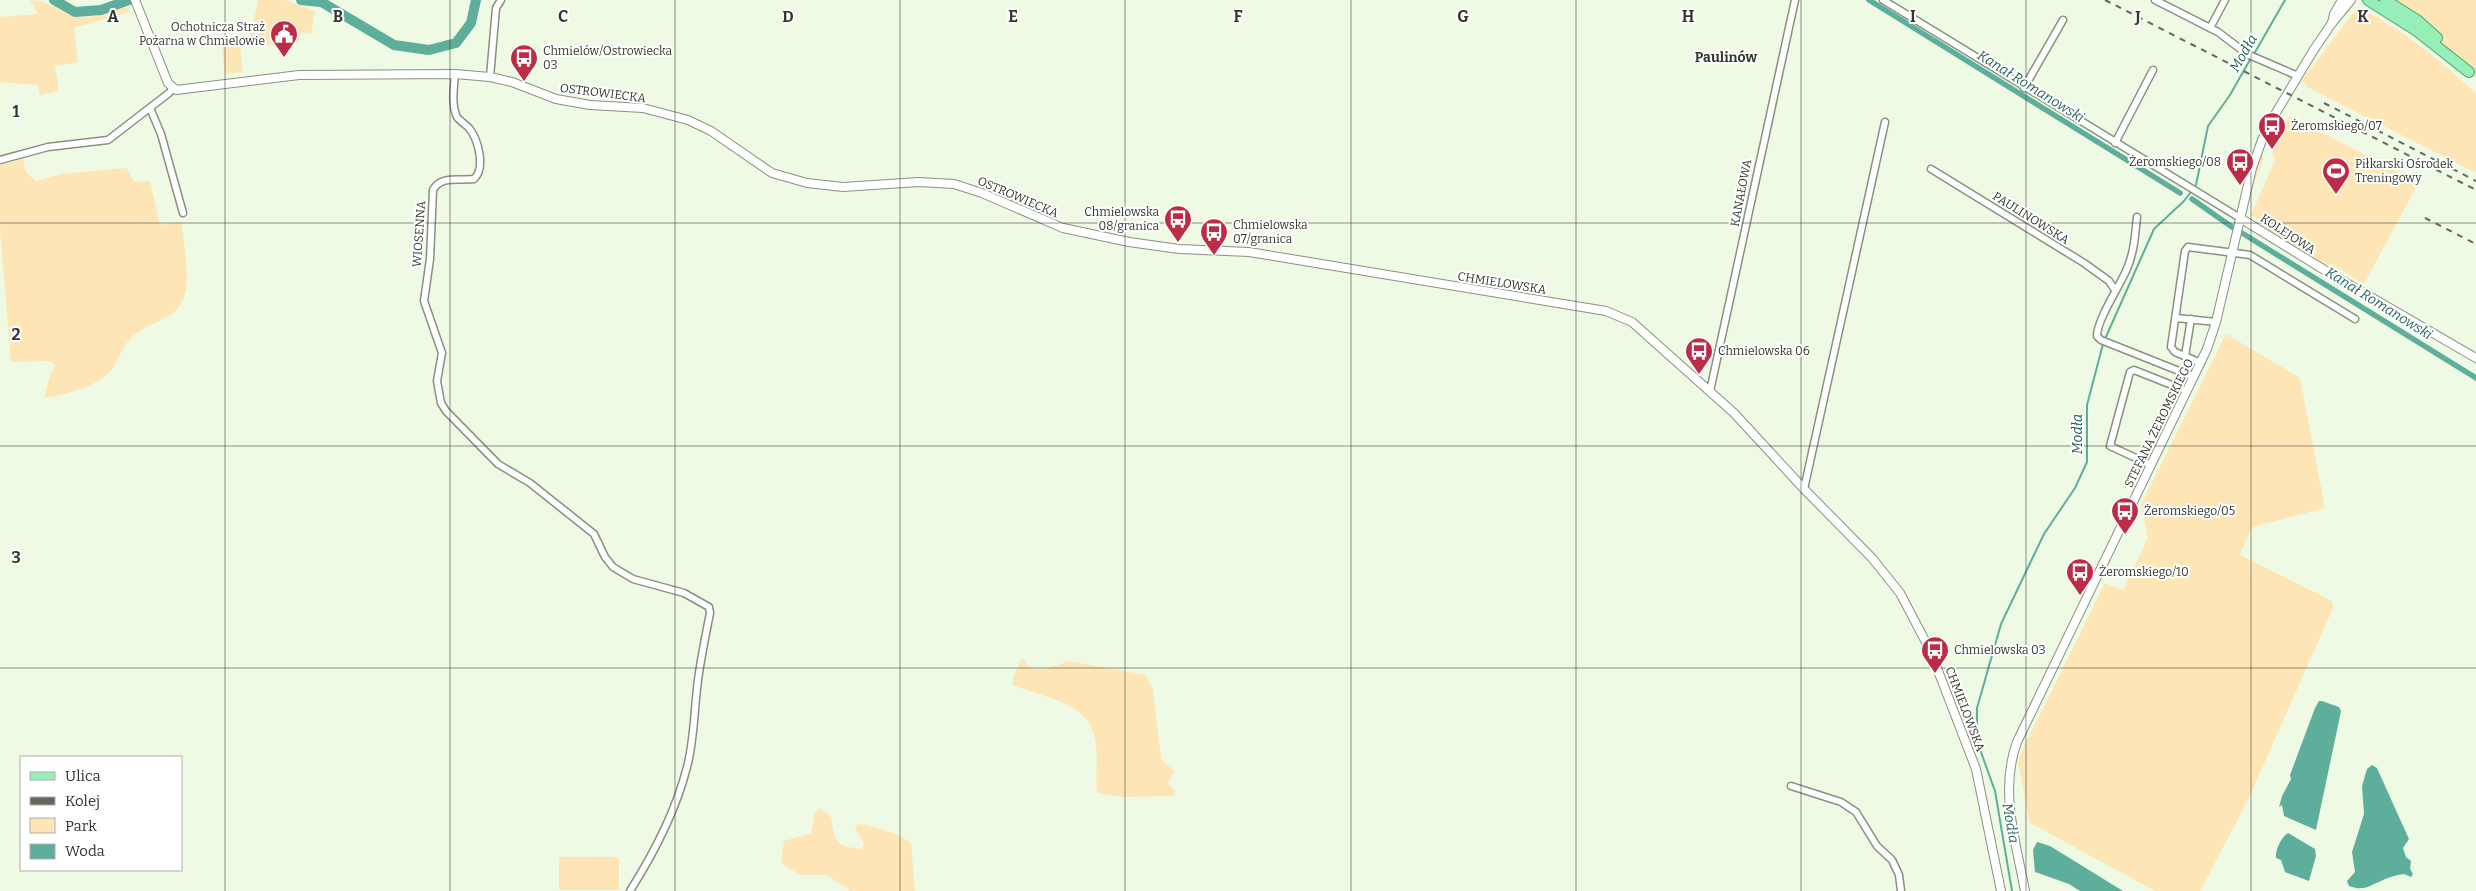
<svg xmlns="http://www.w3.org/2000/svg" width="2476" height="891" viewBox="0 0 2476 891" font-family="Bitter,serif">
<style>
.green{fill:#fde5b6}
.water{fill:#5daf9c}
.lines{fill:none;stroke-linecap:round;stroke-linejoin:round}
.stream{stroke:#5daf9c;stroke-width:2}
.canal{stroke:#5daf9c;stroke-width:5.5}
.river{stroke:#5daf9c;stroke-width:10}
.minor-casing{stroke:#87927f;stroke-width:9}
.tertiary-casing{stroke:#87927f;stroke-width:10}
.primary-casing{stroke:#46a76b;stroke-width:12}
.minor{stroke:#fff;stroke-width:6}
.tertiary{stroke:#fff;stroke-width:8}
.primary{stroke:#96eeb9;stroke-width:10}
.rail{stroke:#62685d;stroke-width:2;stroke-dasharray:6 6;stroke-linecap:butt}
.grid{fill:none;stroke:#343830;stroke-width:1;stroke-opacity:0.55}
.labels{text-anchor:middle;stroke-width:4;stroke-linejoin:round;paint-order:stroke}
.poi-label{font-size:12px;fill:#343830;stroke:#fff;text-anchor:start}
.street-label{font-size:12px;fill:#343830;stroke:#fff}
.water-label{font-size:14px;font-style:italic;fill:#236557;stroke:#fff}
.neighbourhood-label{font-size:14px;font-weight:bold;fill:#343830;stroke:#fff}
.grid-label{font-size:16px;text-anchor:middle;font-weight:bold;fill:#343830;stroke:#fff;stroke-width:4;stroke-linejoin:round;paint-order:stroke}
</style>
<rect width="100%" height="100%" fill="#effae5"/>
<g class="green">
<path d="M30 0C47 0 57 10 73 15 90 21 111 11 127 7L130 12 74 28 78 62 55 66 59 91 40 95 38 85 0 82V17L38 14Z"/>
<polygon points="258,0 285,0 315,11 311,34 301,32 298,43 248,47"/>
<polygon points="2385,0 2476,0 2476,78 2417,20"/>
<path d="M2358 7C2405 31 2438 58 2476 94V173L2307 87 2302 80Z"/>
<polygon points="239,36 243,72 225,74 221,39"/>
<polygon points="2289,116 2419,182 2364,284 2332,264 2326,265 2263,226 2262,221 2251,215 2275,160 2269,143 2270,139 2267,138 2275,123 2285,124"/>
<polygon points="2262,155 2264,158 2251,192 2259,160"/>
<path d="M23 159 26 172 36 181 61 174 127 168 134 182 150 181 160 225 181 222C184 241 190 276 185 294 179 320 150 321 133 336 123 344 120 358 113 368 101 386 64 395 44 398L51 373 56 366 50 361 11 362 0 230V165Z"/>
<polygon points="2226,334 2300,378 2325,508 2252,527 2240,555 2332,601 2333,608 2248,800 2200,891 2155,891 2030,823 2018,763 2020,755 2105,583 2123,590 2148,538 2141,505"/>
<path d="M1021 659H1024L1027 665 1036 670 1046 669 1069 661 1146 675 1153 690 1161 759 1175 772 1168 782 1175 791 1174 796 1121 797 1097 793C1095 774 1099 752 1094 734 1085 701 1040 697 1013 685V678Z"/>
<path d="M819 808 831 817C835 843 835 846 862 849L864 844 855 828 858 824C876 827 897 832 911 843L915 891H850L827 875H800L781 863 784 841 811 833 815 813Z"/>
<rect x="559" y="857" width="60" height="33"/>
</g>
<g class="water">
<polygon points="2322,701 2339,707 2341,711 2316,830 2284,816 2282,805 2279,807 2282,796 2291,779 2290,775 2315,708 2319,701"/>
<path d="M2372 765 2377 768 2408 837 2409 839 2403 848 2406 857 2411 861 2410 869 2413 874 2411 877 2404 874C2397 875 2386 878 2381 881 2367 887 2364 891 2349 886L2347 881 2355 872 2352 852 2364 814 2362 786 2367 769Z"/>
<path d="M2288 833 2315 849 2316 856 2309 881 2285 872 2281 860 2276 858C2275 851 2281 837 2288 833Z"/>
<polygon points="2037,842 2050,846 2123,891 2080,891 2069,884 2035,872 2033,850"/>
</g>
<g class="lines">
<g class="stream">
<polyline points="2254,54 2285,0"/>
<polyline points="2105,339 2154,229 2184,201 2196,185 2208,126 2230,95 2251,58"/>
<polyline points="2012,891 1995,791 1977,741 1977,708 2001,624 2044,534 2075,488 2087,462 2087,405 2103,344"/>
</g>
<g class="canal">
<polyline points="1869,0 2180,193"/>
<polyline points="2192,199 2232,227"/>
<polyline points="2242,233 2476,378"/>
</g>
<g class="river">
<polyline points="54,0 75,12 101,10 129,0"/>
<polyline points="301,0 321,2"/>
<polyline points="318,0 394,45 429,50 456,43 471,23 476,0"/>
</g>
<g class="minor-casing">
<g id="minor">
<polyline points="1883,0 2240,218"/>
<polyline points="2155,0 2218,32 2247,54 2298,76"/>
<polyline points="2210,28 2225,0"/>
<path d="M455 74C454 87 451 105 457 117 460 121 465 124 469 128 478 139 486 168 474 179 459 181 441 175 433 190L430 259 424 301 442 353 437 381 441 403 446 411 498 464 530 483 594 534 605 557 613 567 633 579 684 593 709 607 710 613C706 633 702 653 699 673 694 704 695 737 687 767 676 811 654 853 630 891"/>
<polyline points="490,77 496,8 501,0"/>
<polyline points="2024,88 2063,20"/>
<polyline points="150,108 161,134 183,213"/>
<polyline points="2115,143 2153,70"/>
<polyline points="0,160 48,147 108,140 169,93 172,89"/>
<polyline points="1931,169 2084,263 2109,281 2115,290"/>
<path d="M2137 217C2135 236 2134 254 2126 271 2119 287 2097 320 2097 336L2101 340 2194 377"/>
<polyline points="2176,318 2216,322"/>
<polyline points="2185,356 2191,319"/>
<polyline points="2201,363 2175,352 2171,347 2185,251 2188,247 2250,255 2355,319"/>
<polyline points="1710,391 1795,0"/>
<polyline points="2151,465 2110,446 2130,372 2134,370 2187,391"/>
<polyline points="1804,489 1885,122"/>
<polyline points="1791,786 1841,802 1856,812 1877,846 1892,860 1899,875 1901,891"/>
</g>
</g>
<g class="tertiary-casing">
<g id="tertiary">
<polyline points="135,0 168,83 176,90 299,75 455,74 490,77 512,82 556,99 590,105 643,108 688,120 711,131 772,173 807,183 843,187 919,182 954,184 982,193 1063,228 1129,242 1179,249 1249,252 1606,311 1632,322 1734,413 1804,489 1872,558 1900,593 1930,650 1976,769 2001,891"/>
<polyline points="2332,23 2334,14 2342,0"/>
<polyline points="2240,218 2326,271 2476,358"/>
<path d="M2025 891C2016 842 1999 791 2017 742L2207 349 2216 322 2252 168 2262 140 2274 116 2313 51 2332 23 2351 0"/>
</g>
</g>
<g class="primary-casing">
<g id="primary">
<polyline points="2368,0 2417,31 2469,72"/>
<polyline points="2385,0 2417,20 2437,38"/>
</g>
</g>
<use href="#minor" class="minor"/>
<use href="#tertiary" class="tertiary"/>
<use href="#primary" class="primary"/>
<g class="rail">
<polyline points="2105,0 2476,190"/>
<polyline points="2324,103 2476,181"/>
<polyline points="2425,218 2476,244"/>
</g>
</g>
<path class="grid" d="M225 0V891M450 0V891M675 0V891M900 0V891M1125 0V891M1351 0V891M1576 0V891M1801 0V891M2026 0V891M2251 0V891M0 223H2476M0 446H2476M0 668H2476"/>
<defs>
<g id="civic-pin" transform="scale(1.4375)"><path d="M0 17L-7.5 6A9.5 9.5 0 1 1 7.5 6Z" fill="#bd2c47" stroke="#fff"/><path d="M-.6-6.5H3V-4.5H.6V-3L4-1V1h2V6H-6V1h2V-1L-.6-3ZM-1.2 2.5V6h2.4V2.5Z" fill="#fff"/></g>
<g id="bus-pin" transform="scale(1.4375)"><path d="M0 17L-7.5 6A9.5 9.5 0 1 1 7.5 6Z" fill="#bd2c47" stroke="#fff"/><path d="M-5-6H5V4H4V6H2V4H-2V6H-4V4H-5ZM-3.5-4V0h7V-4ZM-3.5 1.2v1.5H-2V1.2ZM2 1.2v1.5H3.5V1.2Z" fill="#fff"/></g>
<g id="stadium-pin" transform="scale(1.4375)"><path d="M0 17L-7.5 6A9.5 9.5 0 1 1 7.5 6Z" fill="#bd2c47" stroke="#fff"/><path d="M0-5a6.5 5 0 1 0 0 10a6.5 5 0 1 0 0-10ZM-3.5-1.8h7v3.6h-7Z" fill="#fff"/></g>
</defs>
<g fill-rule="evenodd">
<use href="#civic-pin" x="284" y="34"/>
<use href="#bus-pin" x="524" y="58"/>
<use href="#bus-pin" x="2272" y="126"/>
<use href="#bus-pin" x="2240" y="162"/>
<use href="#stadium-pin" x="2336" y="171"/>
<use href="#bus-pin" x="1178" y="219"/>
<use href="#bus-pin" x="1214" y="232"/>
<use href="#bus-pin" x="1699" y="351"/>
<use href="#bus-pin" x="2125" y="511"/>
<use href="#bus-pin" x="2080" y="572"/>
<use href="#bus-pin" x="1935" y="650"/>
</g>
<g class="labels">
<g class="poi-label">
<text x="265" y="31" text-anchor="end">Ochotnicza Straż<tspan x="265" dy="14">Pożarna w Chmielowie</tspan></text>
<text x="543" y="55">Chmielów/Ostrowiecka<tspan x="543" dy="14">03</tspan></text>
<text x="2291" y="130">Żeromskiego/07</text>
<text x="2221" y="166" text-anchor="end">Żeromskiego/08</text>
<text x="2355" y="168">Piłkarski Ośrodek<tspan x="2355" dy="14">Treningowy</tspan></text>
<text x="1159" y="216" text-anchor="end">Chmielowska<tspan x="1159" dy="14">08/granica</tspan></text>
<text x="1233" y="229">Chmielowska<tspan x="1233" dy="14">07/granica</tspan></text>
<text x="1718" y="355">Chmielowska 06</text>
<text x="2144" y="515">Żeromskiego/05</text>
<text x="2099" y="576">Żeromskiego/10</text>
<text x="1954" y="654">Chmielowska 03</text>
</g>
<g class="street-label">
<text transform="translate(603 93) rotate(7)" y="4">OSTROWIECKA</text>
<text transform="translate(1741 193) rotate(-79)" y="4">KANAŁOWA</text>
<text transform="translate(1018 197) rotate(23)" y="4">OSTROWIECKA</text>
<text transform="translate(2031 218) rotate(32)" y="4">PAULINOWSKA</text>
<text transform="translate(419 234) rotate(-86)" y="4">WIOSENNA</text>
<text transform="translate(2288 234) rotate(33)" y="4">KOLEJOWA</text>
<text transform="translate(1502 283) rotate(9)" y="4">CHMIELOWSKA</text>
<text transform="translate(2159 423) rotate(-64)" y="4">STEFANA ŻEROMSKIEGO</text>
<text transform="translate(1965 709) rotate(69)" y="4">CHMIELOWSKA</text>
</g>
<g class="water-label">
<text transform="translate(2243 53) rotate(-60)" y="5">Modła</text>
<text transform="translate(2031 86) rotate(32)" y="5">Kanał Romanowski</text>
<text transform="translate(2379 303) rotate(32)" y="5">Kanał Romanowski</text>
<text transform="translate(2077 434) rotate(-90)" y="5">Modła</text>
<text transform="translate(2011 823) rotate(80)" y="5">Modła</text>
</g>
<g class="neighbourhood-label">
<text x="1726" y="62">Paulinów</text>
</g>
</g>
<g class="grid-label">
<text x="113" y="22">A</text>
<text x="338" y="22">B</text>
<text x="563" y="22">C</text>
<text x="788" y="22">D</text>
<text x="1013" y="22">E</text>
<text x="1238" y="22">F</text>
<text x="1463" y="22">G</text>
<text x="1688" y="22">H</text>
<text x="1913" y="22">I</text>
<text x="2138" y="22">J</text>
<text x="2363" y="22">K</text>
<text x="16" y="117">1</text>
<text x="16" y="340">2</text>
<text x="16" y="563">3</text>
</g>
<rect x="20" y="756" width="162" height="115" fill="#ffffff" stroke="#aeafac"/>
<rect x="30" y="772" width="25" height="8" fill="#96eeb9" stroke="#aeafac"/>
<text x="65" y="781" font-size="15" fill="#343830">Ulica</text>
<rect x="30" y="797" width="25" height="8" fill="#62685d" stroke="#aeafac"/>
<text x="65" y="806" font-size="15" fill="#343830">Kolej</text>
<rect x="30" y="818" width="25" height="15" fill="#fde5b6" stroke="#aeafac"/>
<text x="65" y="831" font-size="15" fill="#343830">Park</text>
<rect x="30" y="844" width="25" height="15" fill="#5daf9c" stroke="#aeafac"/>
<text x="65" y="856" font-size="15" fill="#343830">Woda</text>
</svg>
